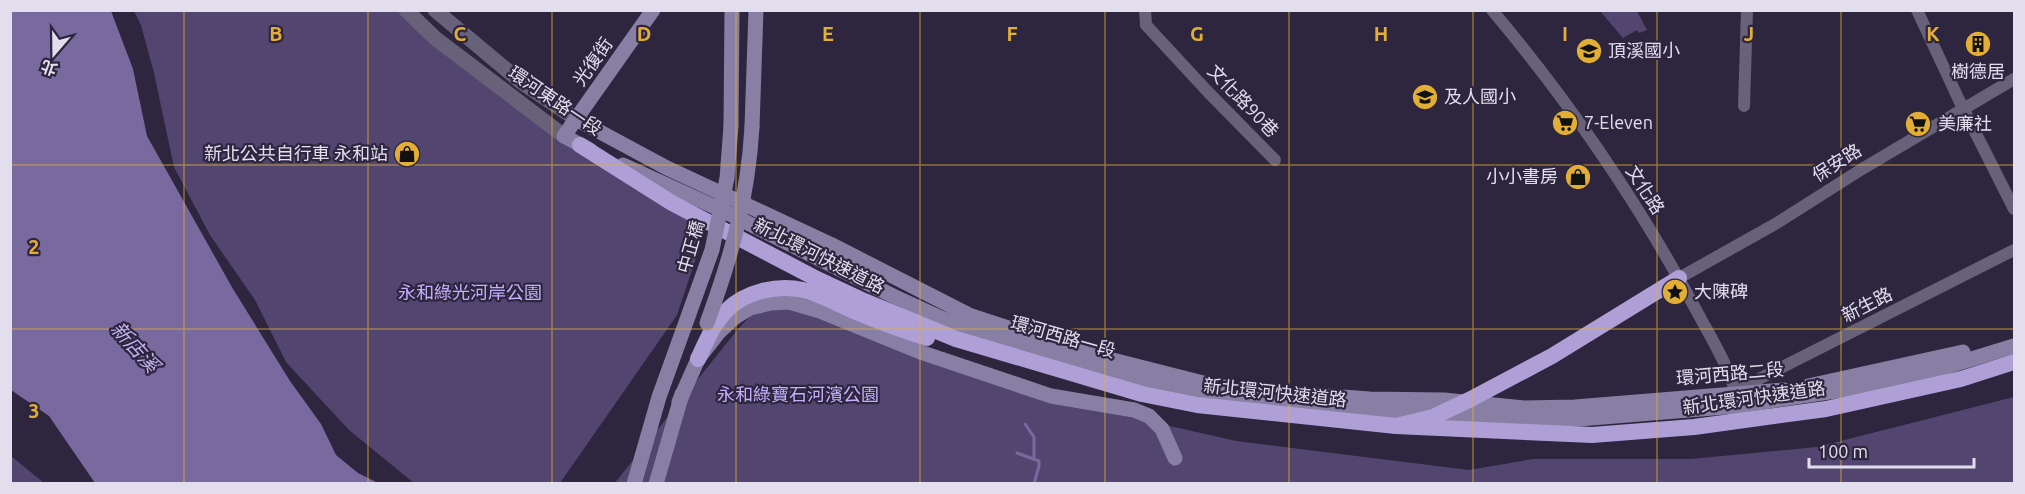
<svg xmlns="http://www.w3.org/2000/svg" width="2025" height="494" viewBox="0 0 2025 494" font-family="Ubuntu,'Noto Sans TC',sans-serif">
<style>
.green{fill:#524671}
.water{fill:#78699f}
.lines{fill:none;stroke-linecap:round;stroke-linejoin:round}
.stream{stroke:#78699f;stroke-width:3}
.minor{stroke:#676179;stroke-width:12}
.tertiary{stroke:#676179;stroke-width:15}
.secondary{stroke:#887fa4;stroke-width:15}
.trunk{stroke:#aea0d6;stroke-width:16}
.secondary-bridge{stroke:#887fa4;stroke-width:15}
.trunk-bridge{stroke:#aea0d6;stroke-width:16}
.grid{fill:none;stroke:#e2ae34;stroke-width:1.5;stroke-opacity:0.55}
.labels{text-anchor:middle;stroke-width:4.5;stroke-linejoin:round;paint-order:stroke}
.poi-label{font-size:18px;fill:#e2deee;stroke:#2d263e;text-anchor:start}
.street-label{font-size:18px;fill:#e2deee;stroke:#2d263e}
.park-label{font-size:18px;fill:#c4afff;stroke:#2d263e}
.water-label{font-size:20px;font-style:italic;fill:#c3b3f3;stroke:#2d263e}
.grid-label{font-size:20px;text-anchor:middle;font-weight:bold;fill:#e2ae34;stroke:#2d263e;stroke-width:4.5;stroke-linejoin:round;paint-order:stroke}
</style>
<rect width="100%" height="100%" fill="#2d263e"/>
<g class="green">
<polygon points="134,11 406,11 460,62 702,227 698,252 677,315 560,483 414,483 349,430 286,362 255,300 210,235 174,167 154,73 141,25"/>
<polygon points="1600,11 1637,11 1647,30 1639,33 1637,30 1623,38"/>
<polygon points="774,291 1082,406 1236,441 1469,470 1533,459 1691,459 1817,447 2014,397 2014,483 614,484 738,329"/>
<polygon points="10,456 11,456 44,483 11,483"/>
</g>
<polygon class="water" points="10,11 111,11 133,69 147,136 233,289 290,381 321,424 336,455 358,473 378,483 95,483 49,416 11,390"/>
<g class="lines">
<g class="stream">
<polyline points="1025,424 1034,437 1034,458"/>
<polyline points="1017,453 1039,461 1039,466 1034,484"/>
</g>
<g class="minor">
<polyline points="1145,10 1146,25 1208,92 1275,160"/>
<path d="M1492 10C1572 105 1643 210 1701 319 1713 341 1735 378 1737 402"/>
<polyline points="1917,10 1959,100 2014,209"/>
<polyline points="1744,106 1747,10"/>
<polyline points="1679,278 1777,223 1862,169 2014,79"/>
<polyline points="1736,393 1747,385 2014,250"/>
</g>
<g class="tertiary">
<polyline points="406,10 435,38 564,136"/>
<polyline points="435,10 521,82 576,119"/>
</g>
<g class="secondary">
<polyline points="576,119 667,168 832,245 969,315 1081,352 1219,387 1228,387"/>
<polyline points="731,126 732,10"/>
<polyline points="752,127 756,10"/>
<polyline points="590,150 564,136 653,10"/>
<polyline points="623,165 728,213 893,296 941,318 1068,361 1203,394 1336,407 1511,419 1579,419 1737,406 1849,389 1926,373 2014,346"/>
<polyline points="1808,386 1963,352"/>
<polyline points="1315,395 1370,399 1444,400 1524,408 1575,407 1784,390"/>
<polyline points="679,402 698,359 719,332 734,318 750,308 771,303 789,302 820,311 923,353 1051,396 1134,410 1149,416 1162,429 1175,458"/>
<polyline points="656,484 682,394"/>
</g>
<g class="trunk">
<polyline points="580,145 672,203 817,279 864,301 956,339 1142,394 1197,405 1396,426 1592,435 1694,427 1826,409 1961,379 2014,362"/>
<path d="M698 359C706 342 713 324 726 311 744 292 777 284 803 290 821 294 837 304 854 311 878 321 902 330 927 338"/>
</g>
<g class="secondary-bridge">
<path d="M707 323C731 258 748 198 752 127"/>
<polyline points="634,484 659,397 712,250 727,178 731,126"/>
</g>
<polyline class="trunk-bridge" points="1396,426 1433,417 1471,399 1552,356 1679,278"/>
</g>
<path class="grid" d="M184 10V484M368 10V484M552 10V484M736 10V484M920 10V484M1105 10V484M1289 10V484M1473 10V484M1657 10V484M1841 10V484M10 165H2014M10 329H2014"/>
<defs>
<g id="building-disc" transform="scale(1.35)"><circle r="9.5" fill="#e2ae34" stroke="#2d263e"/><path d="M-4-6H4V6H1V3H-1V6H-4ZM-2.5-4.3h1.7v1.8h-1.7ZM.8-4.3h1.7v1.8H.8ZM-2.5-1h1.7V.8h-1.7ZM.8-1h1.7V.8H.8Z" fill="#111"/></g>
<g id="school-disc" transform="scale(1.35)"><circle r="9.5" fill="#e2ae34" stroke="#2d263e"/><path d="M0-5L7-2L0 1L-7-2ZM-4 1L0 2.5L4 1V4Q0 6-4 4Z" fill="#111"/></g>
<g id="supermarket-disc" transform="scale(1.35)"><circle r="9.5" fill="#e2ae34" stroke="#2d263e"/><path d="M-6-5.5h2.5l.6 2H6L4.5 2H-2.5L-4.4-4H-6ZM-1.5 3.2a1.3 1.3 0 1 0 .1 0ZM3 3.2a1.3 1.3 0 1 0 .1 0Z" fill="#111"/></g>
<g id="shop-disc" transform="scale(1.35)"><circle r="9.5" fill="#e2ae34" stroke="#2d263e"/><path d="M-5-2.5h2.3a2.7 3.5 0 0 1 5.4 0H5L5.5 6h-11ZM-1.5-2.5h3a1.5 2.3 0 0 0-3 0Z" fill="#111"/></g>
<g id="sight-disc" transform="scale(1.35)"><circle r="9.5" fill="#e2ae34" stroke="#2d263e"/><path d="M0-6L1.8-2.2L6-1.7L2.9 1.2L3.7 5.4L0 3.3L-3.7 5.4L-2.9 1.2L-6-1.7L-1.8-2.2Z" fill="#111"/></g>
</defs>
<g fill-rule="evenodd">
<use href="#building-disc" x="1978" y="44"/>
<use href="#school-disc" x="1589" y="51"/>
<use href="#school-disc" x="1425" y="97"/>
<use href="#supermarket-disc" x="1565" y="123"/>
<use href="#supermarket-disc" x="1918" y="124"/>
<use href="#shop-disc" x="407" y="154"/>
<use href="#shop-disc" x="1578" y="177"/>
<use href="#sight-disc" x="1675" y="292"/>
</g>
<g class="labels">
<g class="poi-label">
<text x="1608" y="57">頂溪國小</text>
<text x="1978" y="78" text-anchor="middle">樹德居</text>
<text x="1444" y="103">及人國小</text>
<text x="1584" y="129">7-Eleven</text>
<text x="1938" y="130">美廉社</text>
<text x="388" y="160" text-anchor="end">新北公共自行車 永和站</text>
<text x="1558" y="183" text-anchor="end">小小書房</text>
<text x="1694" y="298">大陳碑</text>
</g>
<g class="street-label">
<text transform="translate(593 62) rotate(-55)" y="6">光復街</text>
<text transform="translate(555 101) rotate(34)" y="6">環河東路一段</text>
<text transform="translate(1243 101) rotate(46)" y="6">文化路90巷</text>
<text transform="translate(1837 163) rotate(-32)" y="6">保安路</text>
<text transform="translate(1645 190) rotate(57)" y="6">文化路</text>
<text transform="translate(691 247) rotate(-74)" y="6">中正橋</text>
<text transform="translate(819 256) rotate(27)" y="6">新北環河快速道路</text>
<text transform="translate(1867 305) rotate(-27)" y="6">新生路</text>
<text transform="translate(1063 337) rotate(16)" y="6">環河西路一段</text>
<text transform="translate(1730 374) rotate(-5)" y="6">環河西路二段</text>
<text transform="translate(1275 393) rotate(6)" y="6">新北環河快速道路</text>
<text transform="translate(1754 398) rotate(-8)" y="6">新北環河快速道路</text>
</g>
<g class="park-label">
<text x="470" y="299">永和綠光河岸公園</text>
<text x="798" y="401">永和綠寶石河濱公園</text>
</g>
<g class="water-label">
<text transform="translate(135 347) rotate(48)" y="7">新店溪</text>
</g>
</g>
<g class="grid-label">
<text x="276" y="41">B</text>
<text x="460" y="41">C</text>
<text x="644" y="41">D</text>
<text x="828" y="41">E</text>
<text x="1012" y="41">F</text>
<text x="1197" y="41">G</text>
<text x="1381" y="41">H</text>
<text x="1565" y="41">I</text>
<text x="1749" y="41">J</text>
<text x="1933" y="41">K</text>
<text x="34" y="254">2</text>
<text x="34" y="418">3</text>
</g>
<rect width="2025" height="494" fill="none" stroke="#e2deee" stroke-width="24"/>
<g transform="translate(54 54) rotate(200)" stroke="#2d263e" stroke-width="4.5" paint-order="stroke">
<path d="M0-4.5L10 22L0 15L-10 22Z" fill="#e2deee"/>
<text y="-9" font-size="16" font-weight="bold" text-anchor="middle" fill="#e2deee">北</text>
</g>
<path d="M1809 458v9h165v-9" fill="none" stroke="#e2deee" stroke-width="3"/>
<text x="1818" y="458" font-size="18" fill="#e2deee" stroke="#2d263e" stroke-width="4.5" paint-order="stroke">100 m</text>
</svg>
